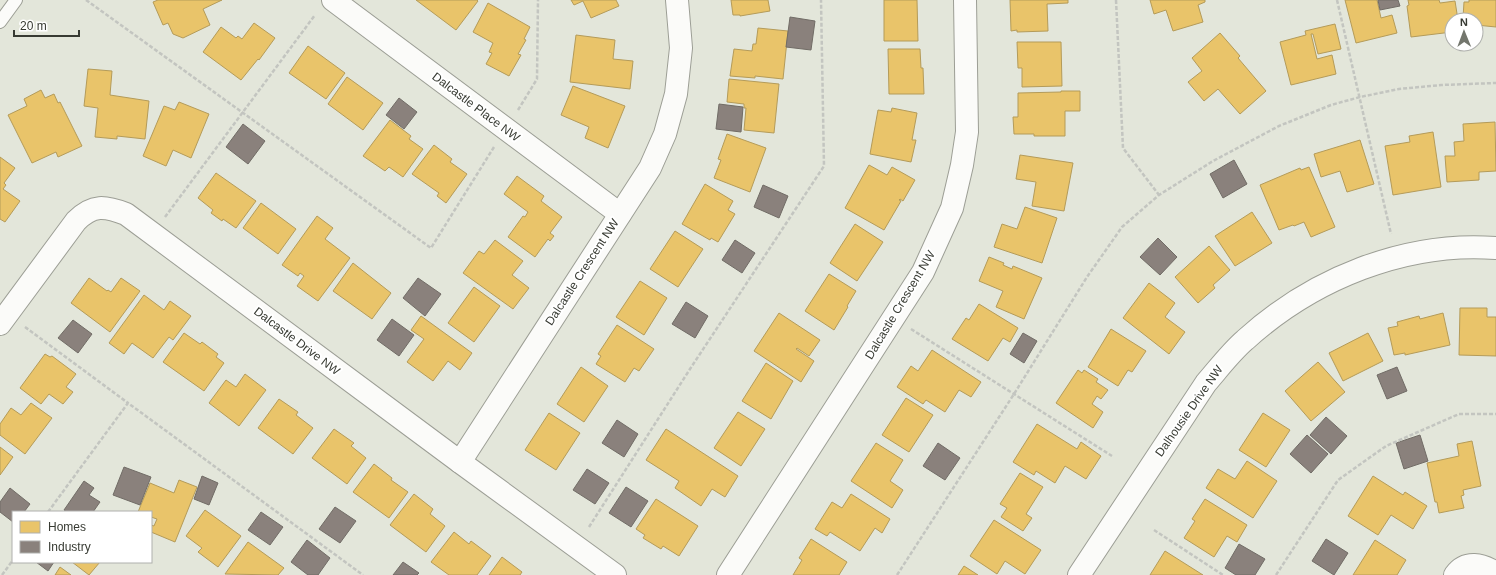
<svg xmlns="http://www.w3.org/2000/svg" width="1496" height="575" viewBox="0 0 1496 575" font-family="Arial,sans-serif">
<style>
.homes{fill:#e9c46a;stroke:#b49b59}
.industry{fill:#8a817c;stroke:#716c66}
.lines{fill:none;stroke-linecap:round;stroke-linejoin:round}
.service-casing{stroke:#9c9e95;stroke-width:14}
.minor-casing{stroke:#9c9e95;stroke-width:24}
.tertiary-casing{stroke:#9c9e95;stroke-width:24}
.path{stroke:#c3c5c0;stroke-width:2.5;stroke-dasharray:4 2;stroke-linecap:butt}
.service{stroke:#fbfbf9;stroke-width:12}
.minor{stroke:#fbfbf9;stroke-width:22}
.tertiary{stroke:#fbfbf9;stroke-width:22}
.labels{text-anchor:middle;stroke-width:4;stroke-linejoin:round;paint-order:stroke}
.street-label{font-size:12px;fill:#373a32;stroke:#fff}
</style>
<rect width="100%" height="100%" fill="#e3e6da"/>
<g class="homes">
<polygon points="158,0 222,0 203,9 210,25 183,38 173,34 168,23 163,25 153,2"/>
<polygon points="416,0 477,0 478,1 456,30"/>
<polygon points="571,0 616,0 619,6 591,18 583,1 574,5"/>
<polygon points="731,0 768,0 770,11 740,16 740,15 733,15"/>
<polygon points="884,0 917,0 918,41 884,41"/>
<polygon points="1010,0 1068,0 1068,3 1047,4 1048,31 1017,32 1017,30 1011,31"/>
<polygon points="1150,0 1205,0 1205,2 1198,5 1203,22 1173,31 1166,10 1154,14"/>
<polygon points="1345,0 1377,0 1381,18 1392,15 1397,33 1356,43"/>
<polygon points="1408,0 1439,0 1440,3 1455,1 1458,20 1452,20 1452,32 1411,37 1407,6 1409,5"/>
<polygon points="1469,0 1496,0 1496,27 1476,25 1476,20 1468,20 1468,18 1463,18 1464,2 1469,2"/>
<polygon points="488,3 530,27 524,39 526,40 518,54 521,55 509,76 486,64 492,53 489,52 493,43 473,32"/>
<polygon points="254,23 275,38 259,60 258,59 241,80 203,52 221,27 236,38 238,36 242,39"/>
<polygon points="1335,24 1341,49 1318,54 1313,34 1311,34 1317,59 1332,55 1336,74 1291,85 1280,42 1306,35 1305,31"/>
<polygon points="758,28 788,31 783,79 755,76 755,78 730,76 734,49 752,51 753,44 756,44"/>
<polygon points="1220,33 1240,56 1238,58 1266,91 1240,114 1218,89 1204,101 1188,82 1202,71 1192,58"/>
<polygon points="576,35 615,40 613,59 633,61 630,89 570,82"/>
<polygon points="1017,42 1061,42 1062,86 1022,87 1022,68 1018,68"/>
<polygon points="308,46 345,73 326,99 289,73"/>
<polygon points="888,49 920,49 921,68 923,68 924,94 889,94"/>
<polygon points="88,69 112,71 110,95 149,101 145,139 117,136 117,139 95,137 98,108 84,106"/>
<polygon points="347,77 383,103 363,130 328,104"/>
<polygon points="729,79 779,84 774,133 744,130 746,108 744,108 744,104 727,102"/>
<polygon points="573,86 625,106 608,148 585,138 589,127 561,115"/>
<polygon points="41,90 45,98 54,94 58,103 60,102 82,146 58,157 56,152 32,163 8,115 27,106 24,99"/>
<polygon points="1061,91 1080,91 1080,111 1065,111 1065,136 1034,136 1034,134 1014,134 1013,117 1018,117 1018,93 1061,92"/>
<polygon points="179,102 209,114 191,158 173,150 166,166 143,156 164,106 175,110"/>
<polygon points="892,108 917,113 912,140 916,140 911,162 870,154 878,110 891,112"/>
<polygon points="390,120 411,136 409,139 423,149 403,177 389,167 385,171 363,156"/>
<polygon points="1495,122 1496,171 1479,172 1479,180 1447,182 1445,156 1455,156 1454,142 1464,141 1463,124"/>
<polygon points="1433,132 1441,187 1393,195 1385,146 1410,142 1409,136"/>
<polygon points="727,134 766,148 750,192 714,178 721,160 718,159"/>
<polygon points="1360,140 1374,184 1347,192 1340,171 1321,177 1314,154"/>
<polygon points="434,145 452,159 450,162 467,174 446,203 437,196 439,193 412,174"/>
<polygon points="1020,155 1073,163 1064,211 1032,206 1036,182 1016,179"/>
<polygon points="0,157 15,168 4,183 6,185 3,189 20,201 5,222 0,219"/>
<polygon points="869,165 887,175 892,167 915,180 903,201 900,199 899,200 901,201 884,230 845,208"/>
<polygon points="1309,167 1335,227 1311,237 1304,222 1294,226 1293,225 1279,230 1260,185 1300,168 1301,170"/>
<polygon points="216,173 256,201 236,228 223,219 222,221 211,213 213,210 198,198"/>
<polygon points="517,176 544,196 541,201 562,217 550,233 554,236 550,241 548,239 535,257 508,237 523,216 525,217 528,212 504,194"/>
<polygon points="705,184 733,201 728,210 735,214 718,242 711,238 710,240 682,224"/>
<polygon points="261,203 296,229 278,254 243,228"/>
<polygon points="1025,207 1057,218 1042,263 994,247 1002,224 1017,229"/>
<polygon points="1252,212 1272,243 1235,266 1215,236"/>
<polygon points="317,216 333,228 325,239 350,258 318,301 297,286 304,276 300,273 298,276 282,265"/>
<polygon points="855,224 883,242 857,281 830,263"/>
<polygon points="675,231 703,249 678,287 650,269"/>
<polygon points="495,240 523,261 512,275 529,288 513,309 463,273 479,251 484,254"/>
<polygon points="1209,246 1230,270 1213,285 1215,288 1198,303 1175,277"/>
<polygon points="989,257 1004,263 1003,265 1012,269 1013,266 1042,278 1024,319 996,307 1003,291 979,281"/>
<polygon points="353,263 391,293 372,319 333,291"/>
<polygon points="829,274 856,291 847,306 848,307 834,330 805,311"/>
<polygon points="89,278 107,291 108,290 111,292 121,278 140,291 110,332 71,303"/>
<polygon points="640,281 667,298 644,335 616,317"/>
<polygon points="1149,283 1175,303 1165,317 1185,332 1169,354 1123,318"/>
<polygon points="474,287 500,306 474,342 448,323"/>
<polygon points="144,295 164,310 170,301 191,316 173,340 169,337 153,358 132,343 124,354 109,343"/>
<polygon points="979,304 1018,328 1010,342 1003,338 988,361 952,339 966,318 969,320"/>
<polygon points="1460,308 1487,308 1487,317 1496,317 1496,356 1459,355"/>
<polygon points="779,313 820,340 809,356 797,348 796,349 814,361 801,382 754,351"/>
<polygon points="1443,313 1450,345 1405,355 1405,353 1394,355 1388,328 1398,326 1397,322 1419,316 1420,319"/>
<polygon points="421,316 472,353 460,370 448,361 433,381 407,362 424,339 411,330"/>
<polygon points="617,325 654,349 639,371 634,368 625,382 596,364 601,356 598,354"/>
<polygon points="1111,329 1146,351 1132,372 1128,370 1118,386 1088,367"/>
<polygon points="184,333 200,344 202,342 218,354 216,357 224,363 204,391 163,362"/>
<polygon points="1368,333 1383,361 1343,381 1329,353"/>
<polygon points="932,350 981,382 971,397 959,390 945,412 926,400 923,404 897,387 911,366 918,371"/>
<polygon points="45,354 50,357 52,356 76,374 66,387 73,392 63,404 49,394 41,404 20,388"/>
<polygon points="1318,362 1345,392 1311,421 1285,391"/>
<polygon points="766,363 793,381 771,419 742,401"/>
<polygon points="581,367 608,386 584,422 557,404"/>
<polygon points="1078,370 1082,373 1084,370 1098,379 1096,382 1108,390 1101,399 1097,396 1092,404 1103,412 1093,428 1056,403"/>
<polygon points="245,374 266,390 239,426 209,403 226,380 236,387"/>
<polygon points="906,398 933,415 909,452 882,435"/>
<polygon points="279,399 298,412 296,415 313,428 293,454 258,428"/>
<polygon points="31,403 52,418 25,454 0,435 0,424 11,408 21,415"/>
<polygon points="738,412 765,429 741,466 714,448"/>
<polygon points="549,413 580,433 556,470 525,450"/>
<polygon points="1263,413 1290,430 1266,467 1239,450"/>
<polygon points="1037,424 1077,449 1081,442 1101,456 1086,479 1065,466 1055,483 1036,471 1034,475 1013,462"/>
<polygon points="334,429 354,443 351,446 366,458 347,484 312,458"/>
<polygon points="666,429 738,476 725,497 712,489 701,506 675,488 679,481 646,460"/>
<polygon points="1472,441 1481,486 1463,490 1464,495 1461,496 1464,508 1439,513 1437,502 1435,502 1427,463 1459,456 1457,444"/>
<polygon points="876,443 903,460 890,481 903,490 892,508 851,481"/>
<polygon points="0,447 13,457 0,475"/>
<polygon points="1247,461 1277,481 1253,518 1206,488 1218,469 1235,479"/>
<polygon points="374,464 392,478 391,480 408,492 389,518 353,492"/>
<polygon points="1020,473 1043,487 1026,514 1032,518 1023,531 1001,517 1007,508 1000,504"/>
<polygon points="1373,476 1403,495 1405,492 1427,506 1413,529 1391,515 1378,535 1348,516"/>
<polygon points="179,480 197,487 175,542 151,532 151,525 154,526 157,519 151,517 151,512 138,512 150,483 174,493"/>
<polygon points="414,494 433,509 430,514 445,526 426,552 390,525"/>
<polygon points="851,494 890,519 882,533 875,528 860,551 830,532 827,536 815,529 832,502 842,508"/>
<polygon points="656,499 698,526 679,556 663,546 661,549 643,538 645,535 636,529"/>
<polygon points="1205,499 1247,525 1237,542 1227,536 1214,557 1184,538 1195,521 1192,519"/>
<polygon points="205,510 241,536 218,567 198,552 202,548 186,536"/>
<polygon points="994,520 1041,550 1025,574 1005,561 997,574 970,556"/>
<polygon points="454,532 469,544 471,541 491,556 477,575 449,575 431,562"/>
<polygon points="811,539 847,562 839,575 793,575 802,560 799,558"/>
<polygon points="1375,540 1406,560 1397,575 1353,575"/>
<polygon points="248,542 284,568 278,575 225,574"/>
<polygon points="1165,551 1203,575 1150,575"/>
<polygon points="502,557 522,572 520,575 489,575"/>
<polygon points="72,562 100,562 89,575"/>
<polygon points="964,566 978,575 958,575"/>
<polygon points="60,567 71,575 55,575"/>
</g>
<g class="industry">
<polygon points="1378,0 1398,0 1400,6 1380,10"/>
<polygon points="790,17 815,21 811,50 786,47"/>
<polygon points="399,98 417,112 404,129 386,115"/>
<polygon points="719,104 743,107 741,132 716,129"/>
<polygon points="243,124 265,141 248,164 226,147"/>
<polygon points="1234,160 1247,184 1223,198 1210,174"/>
<polygon points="763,185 788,196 779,218 754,207"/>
<polygon points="1158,238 1177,257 1160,275 1140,257"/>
<polygon points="735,240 755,253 742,273 722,260"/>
<polygon points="418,278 441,294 425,316 403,298"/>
<polygon points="686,302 708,316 695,338 672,324"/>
<polygon points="392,319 414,335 399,356 377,340"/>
<polygon points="73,320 92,334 78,353 58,338"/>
<polygon points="1023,333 1037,341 1024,363 1010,354"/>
<polygon points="1397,367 1407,391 1387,399 1377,375"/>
<polygon points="1326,417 1347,436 1331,454 1310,435"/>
<polygon points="617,420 638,434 624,457 602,443"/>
<polygon points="1307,435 1328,454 1311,473 1290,454"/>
<polygon points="1420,435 1428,461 1404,469 1396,443"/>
<polygon points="938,443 960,458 945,480 923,466"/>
<polygon points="124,467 151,477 140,505 113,495"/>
<polygon points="587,469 609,483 595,504 573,490"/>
<polygon points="202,476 218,483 209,505 194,499"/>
<polygon points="84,481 94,488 89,495 100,502 93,512 67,512 64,510"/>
<polygon points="626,487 648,501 631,527 609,513"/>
<polygon points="10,488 30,504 24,512 13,512 13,522 0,512 0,502"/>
<polygon points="335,507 356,521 340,543 319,529"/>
<polygon points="261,512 283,527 270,545 248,530"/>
<polygon points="1326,539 1348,553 1334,575 1312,561"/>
<polygon points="307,540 330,558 318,575 308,575 291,562"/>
<polygon points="1239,544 1265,559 1255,575 1236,575 1225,568"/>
<polygon points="36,562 54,562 48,571"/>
<polygon points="403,562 419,573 417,575 393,575"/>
</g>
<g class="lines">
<g class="service-casing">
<polyline id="service" points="0,22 16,0"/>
</g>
<g class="minor-casing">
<g id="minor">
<polyline points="333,0 620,214"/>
<path d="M0 324 76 221C93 204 105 206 126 214L460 462 615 575"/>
<polyline points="460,462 650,168 665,134 676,94 681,48 677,0"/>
<polyline points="728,575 923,272 952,208 962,165 967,132 965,0"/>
<path d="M1455 575C1466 560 1482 564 1496 573"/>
</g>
</g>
<g class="tertiary-casing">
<path id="tertiary" d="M1079 575 1206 383C1219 368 1231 352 1245 340 1312 279 1405 241 1496 248"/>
</g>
<g class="path">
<polyline points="86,0 431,248 494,147"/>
<polyline points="1116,0 1123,148 1159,195"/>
<polyline points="1337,0 1391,234"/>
<polyline points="518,110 537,79 538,0"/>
<polyline points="165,217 315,15"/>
<polyline points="25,327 128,403"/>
<polyline points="911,329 1112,456"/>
<polyline points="48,512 128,403 363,575"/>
<polyline points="589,527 690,369 824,166 821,0"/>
<polyline points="1154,530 1223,575"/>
<polyline points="2,575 13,560"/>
<polyline points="897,575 1014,394 1087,277 1122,227 1159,195 1213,161 1279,126 1331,105 1360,97 1399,89 1441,85 1496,83"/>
<polyline points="1276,575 1338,480 1386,446 1459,414 1496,414"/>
</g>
<use href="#service" class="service"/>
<use href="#minor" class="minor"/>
<use href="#tertiary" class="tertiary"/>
</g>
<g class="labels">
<g class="street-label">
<text transform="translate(476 107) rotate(37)" y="4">Dalcastle Place NW</text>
<text transform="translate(582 272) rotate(-57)" y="4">Dalcastle Crescent NW</text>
<text transform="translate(900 305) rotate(-59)" y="4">Dalcastle Crescent NW</text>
<text transform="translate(297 341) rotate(37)" y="4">Dalcastle Drive NW</text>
<text transform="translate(1189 411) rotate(-55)" y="4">Dalhousie Drive NW</text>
</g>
</g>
<rect x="12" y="511" width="140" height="52" fill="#ffffff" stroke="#afb0ad"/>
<rect x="20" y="521" width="20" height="12" fill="#e9c46a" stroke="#afb0ad"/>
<text x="48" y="531" font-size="12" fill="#373a32">Homes</text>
<rect x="20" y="541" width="20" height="12" fill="#8a817c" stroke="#afb0ad"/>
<text x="48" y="551" font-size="12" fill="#373a32">Industry</text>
<g transform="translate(1464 32) rotate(359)"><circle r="19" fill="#ffffff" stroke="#afb0ad"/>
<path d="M0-3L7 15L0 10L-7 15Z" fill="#73766d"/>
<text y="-6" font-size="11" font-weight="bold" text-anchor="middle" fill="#373a32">N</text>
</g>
<path d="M14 30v6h65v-6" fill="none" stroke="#373a32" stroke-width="2"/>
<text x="20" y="30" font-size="12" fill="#373a32" stroke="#ffffff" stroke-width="3" paint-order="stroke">20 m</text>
</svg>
